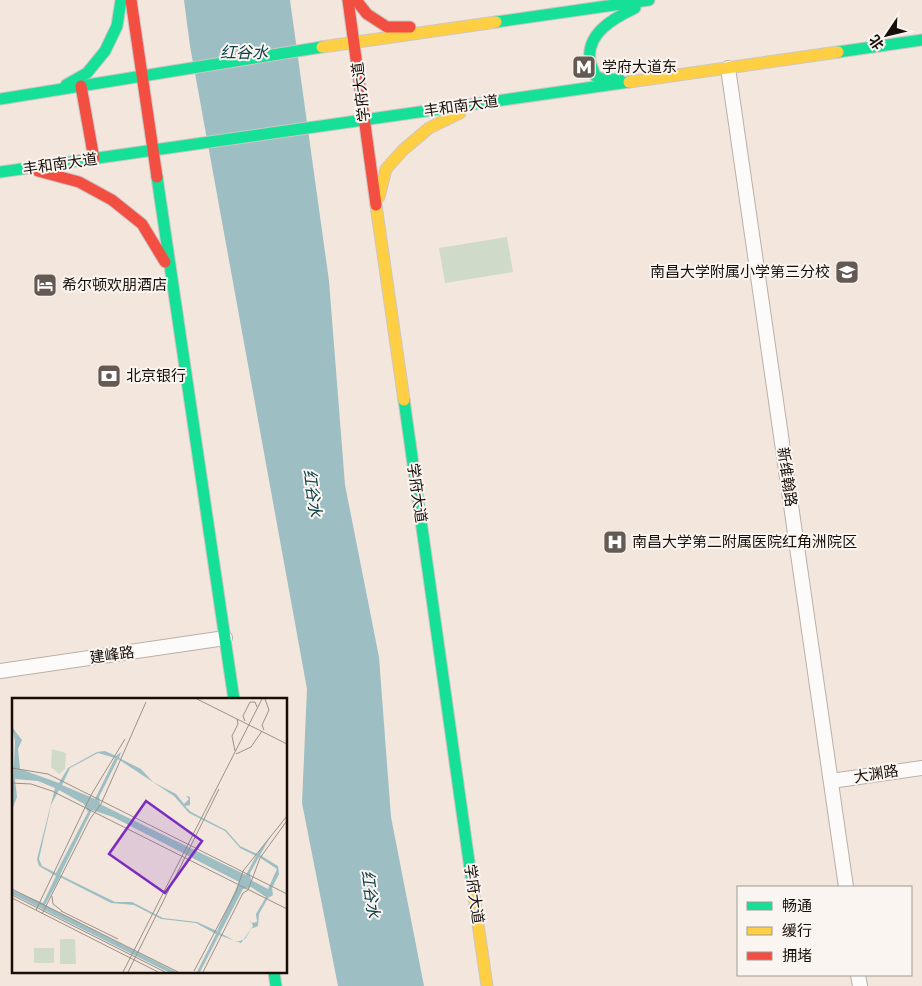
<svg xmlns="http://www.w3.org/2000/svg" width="922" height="986" viewBox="0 0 922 986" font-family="Overpass,'Noto Sans SC',sans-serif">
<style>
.pitch{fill:#cfdac9}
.water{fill:#9dbfc3}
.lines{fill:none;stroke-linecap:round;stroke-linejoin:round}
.street-casing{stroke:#bab0a9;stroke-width:16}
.fast-casing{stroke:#cdc6c2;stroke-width:13}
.slow-casing{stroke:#cdc6c2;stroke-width:13}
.jam-casing{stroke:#cdc6c2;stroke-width:13}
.street{stroke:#fdfbfa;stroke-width:14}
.fast{stroke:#16e098;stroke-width:11}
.slow{stroke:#ffcf43;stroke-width:11}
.jam{stroke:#f24e42;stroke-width:11}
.labels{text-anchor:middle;stroke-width:4;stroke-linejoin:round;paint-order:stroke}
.poi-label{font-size:15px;fill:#170e08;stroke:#fbf5f1;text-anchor:start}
.street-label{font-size:15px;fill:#170e08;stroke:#fbf5f1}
.water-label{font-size:16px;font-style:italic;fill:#0e4149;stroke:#fbf5f1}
.inset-road{fill:none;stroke:#9b9088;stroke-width:1}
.view{fill:#7b2cbf;fill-opacity:0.15;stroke:#7b2cbf;stroke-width:2.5}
.inset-edge{fill:none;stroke:#170e08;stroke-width:2.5}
</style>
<rect width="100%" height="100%" fill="#f3e6dd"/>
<polygon class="pitch" points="507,237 513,272 445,283 439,248"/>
<polygon class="water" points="184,0 290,0 329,281 345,485 379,657 391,817 424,986 338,986 302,803 307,689 190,46"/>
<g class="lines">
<g class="street-casing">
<g id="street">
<polyline points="728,68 846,887"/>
<polyline points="0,671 225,638"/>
<polyline points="831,781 922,768"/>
<polyline points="858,975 860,986"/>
</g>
</g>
<g class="fast-casing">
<g id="fast">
<polyline points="496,22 649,0"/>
<polyline points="838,52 922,40"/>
<path d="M619 79 605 80 595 76C594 71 591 66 590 61 586 33 614 18 635 8"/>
<polyline points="66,85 87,73 105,51 117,26 121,0"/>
<polyline points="0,99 322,47"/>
<polyline points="0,172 629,82"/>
<polyline points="157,177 234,700"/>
<polyline points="404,400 473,890"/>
<polyline points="274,972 276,986"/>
</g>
</g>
<g class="slow-casing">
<g id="slow">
<polyline points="322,47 496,22"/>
<polyline points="629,82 838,52"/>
<polyline points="379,197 386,169 403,150 429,128 460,113"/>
<polyline points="376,205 404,400"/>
<polyline points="473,890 487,986"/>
</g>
</g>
<g class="jam-casing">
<g id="jam">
<polyline points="131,0 157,177"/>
<polyline points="348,0 376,205"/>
<polyline points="356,0 367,14 387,27 410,27"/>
<polyline points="81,86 94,159"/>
<polyline points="38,171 79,182 112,200 142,224 165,262"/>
</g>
</g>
<use href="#street" class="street"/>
<use href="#fast" class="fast"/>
<use href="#slow" class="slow"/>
<use href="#jam" class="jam"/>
</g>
<defs>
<g id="metro-square" transform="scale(1.25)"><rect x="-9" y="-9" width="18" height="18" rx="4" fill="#645a53" stroke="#fbf5f1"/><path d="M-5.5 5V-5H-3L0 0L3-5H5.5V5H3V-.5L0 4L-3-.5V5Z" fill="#fff"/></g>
<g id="school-square" transform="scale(1.25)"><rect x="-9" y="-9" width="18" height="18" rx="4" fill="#645a53" stroke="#fbf5f1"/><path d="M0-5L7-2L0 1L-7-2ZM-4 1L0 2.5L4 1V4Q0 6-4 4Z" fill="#fff"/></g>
<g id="hotel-square" transform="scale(1.25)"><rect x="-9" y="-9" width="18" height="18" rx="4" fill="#645a53" stroke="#fbf5f1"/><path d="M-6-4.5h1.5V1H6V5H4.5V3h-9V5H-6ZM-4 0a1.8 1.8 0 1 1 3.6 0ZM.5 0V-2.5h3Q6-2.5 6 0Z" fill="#fff"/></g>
<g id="bank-square" transform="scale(1.25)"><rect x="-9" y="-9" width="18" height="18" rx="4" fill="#645a53" stroke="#fbf5f1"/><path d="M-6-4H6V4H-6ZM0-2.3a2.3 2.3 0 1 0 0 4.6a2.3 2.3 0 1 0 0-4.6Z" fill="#fff"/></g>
<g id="hospital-square" transform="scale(1.25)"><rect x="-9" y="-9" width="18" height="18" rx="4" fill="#645a53" stroke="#fbf5f1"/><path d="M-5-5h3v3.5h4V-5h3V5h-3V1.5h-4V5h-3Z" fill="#fff"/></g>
</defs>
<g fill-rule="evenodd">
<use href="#metro-square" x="584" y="67"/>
<use href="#school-square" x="847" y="272"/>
<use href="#hotel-square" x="45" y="285"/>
<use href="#bank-square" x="109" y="376"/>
<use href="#hospital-square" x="615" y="542"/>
</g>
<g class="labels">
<g class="poi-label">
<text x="602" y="72">学府大道东</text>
<text x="830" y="277" text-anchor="end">南昌大学附属小学第三分校</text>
<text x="62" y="290">希尔顿欢朋酒店</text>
<text x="126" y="381">北京银行</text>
<text x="632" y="547">南昌大学第二附属医院红角洲院区</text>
</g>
<g class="street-label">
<text transform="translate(361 92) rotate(-97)" y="5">学府大道</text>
<text transform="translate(461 106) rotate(-8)" y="5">丰和南大道</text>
<text transform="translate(60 164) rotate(-8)" y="5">丰和南大道</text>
<text transform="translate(787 477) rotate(82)" y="5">新维翰路</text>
<text transform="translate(417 493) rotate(82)" y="5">学府大道</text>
<text transform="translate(112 655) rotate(-8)" y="5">建峰路</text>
<text transform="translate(876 774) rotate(-9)" y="5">大渊路</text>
<text transform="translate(474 894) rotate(82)" y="5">学府大道</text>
</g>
<g class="water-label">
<text x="244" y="58">红谷水</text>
<text transform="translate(313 493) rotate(82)" y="6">红谷水</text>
<text transform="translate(371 894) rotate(82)" y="6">红谷水</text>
</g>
</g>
<g transform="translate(12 698)">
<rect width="275" height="275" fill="#f3e6dd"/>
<path d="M40 51 54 55 53 71 47 76 39 69ZM48 241H63L64 266H48ZM22 250H42V265H22Z" fill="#cfdac9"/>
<path d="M0 29 10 42 6 51 8 71 47 85 56 70 85 54 93 53 104 58 109 54 107 60 129 71 141 84 164 96 172 106 177 101 174 98 178 99V107L173 108 179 114 214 132 228 148 245 156 260 136 248 157 266 168 267 176 260 190 261 197 256 200 247 216 246 228 239 231 229 245 207 237 188 274H185L204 236 184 225 149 221 122 207 99 205 48 179 33 207 164 274H156L0 196V192L31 205 44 178 27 168 25 161 43 90 26 83 3 81 5 99 0 112 3 43ZM86 55 103 60 83 101 50 87 58 70ZM106 61 162 98 177 115 213 133 228 150 244 158 234 177 88 106 87 99ZM47 92 72 106 76 114 44 175 30 168 27 161 39 107ZM80 112 101 119 227 184 205 233 185 224 151 220 120 204H103L48 177ZM247 159 265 171 256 191 239 182 238 175ZM239 189 254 199 244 216 245 224 239 225 237 220 241 228 233 241 225 244 208 235 231 191Z" fill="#9dbfc3" fill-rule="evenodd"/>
<path class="inset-road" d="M185 1 275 46M233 23 231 18 238 4H243L245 9M252 32 250 27 257 12 253 1M223 53 220 38 226 26 225 21M224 56 239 49 250 33M0 70 36 76 275 196M0 85 19 86 40 93 275 211M0 191 166 274M0 197 153 274M40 198 41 206 50 213M0 200 146 274M24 212 79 97 113 41M49 213 106 241M30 216 78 121 89 106 134 4M182 273 224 194 231 173 275 118M111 274 250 1M116 274 207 91M191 274 231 195 236 192 248 160 274 124"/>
<path class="view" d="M134 103 190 143 153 195 97 156Z"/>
<rect width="275" height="275" class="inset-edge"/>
</g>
<rect x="737" y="886" width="175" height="90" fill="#fbf5f1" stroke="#a09994"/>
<rect x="747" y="902" width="25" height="8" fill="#16e098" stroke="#a09994"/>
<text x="782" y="911" font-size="15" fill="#170e08">畅通</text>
<rect x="747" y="927" width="25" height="8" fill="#ffcf43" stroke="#a09994"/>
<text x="782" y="936" font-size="15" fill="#170e08">缓行</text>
<rect x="747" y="952" width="25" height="8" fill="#f24e42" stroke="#a09994"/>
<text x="782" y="961" font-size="15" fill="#170e08">拥堵</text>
<g transform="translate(887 35) rotate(235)" stroke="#fbf5f1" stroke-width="4" paint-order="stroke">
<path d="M0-4L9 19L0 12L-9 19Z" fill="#170e08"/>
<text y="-8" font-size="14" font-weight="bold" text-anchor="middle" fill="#170e08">北</text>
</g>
</svg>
